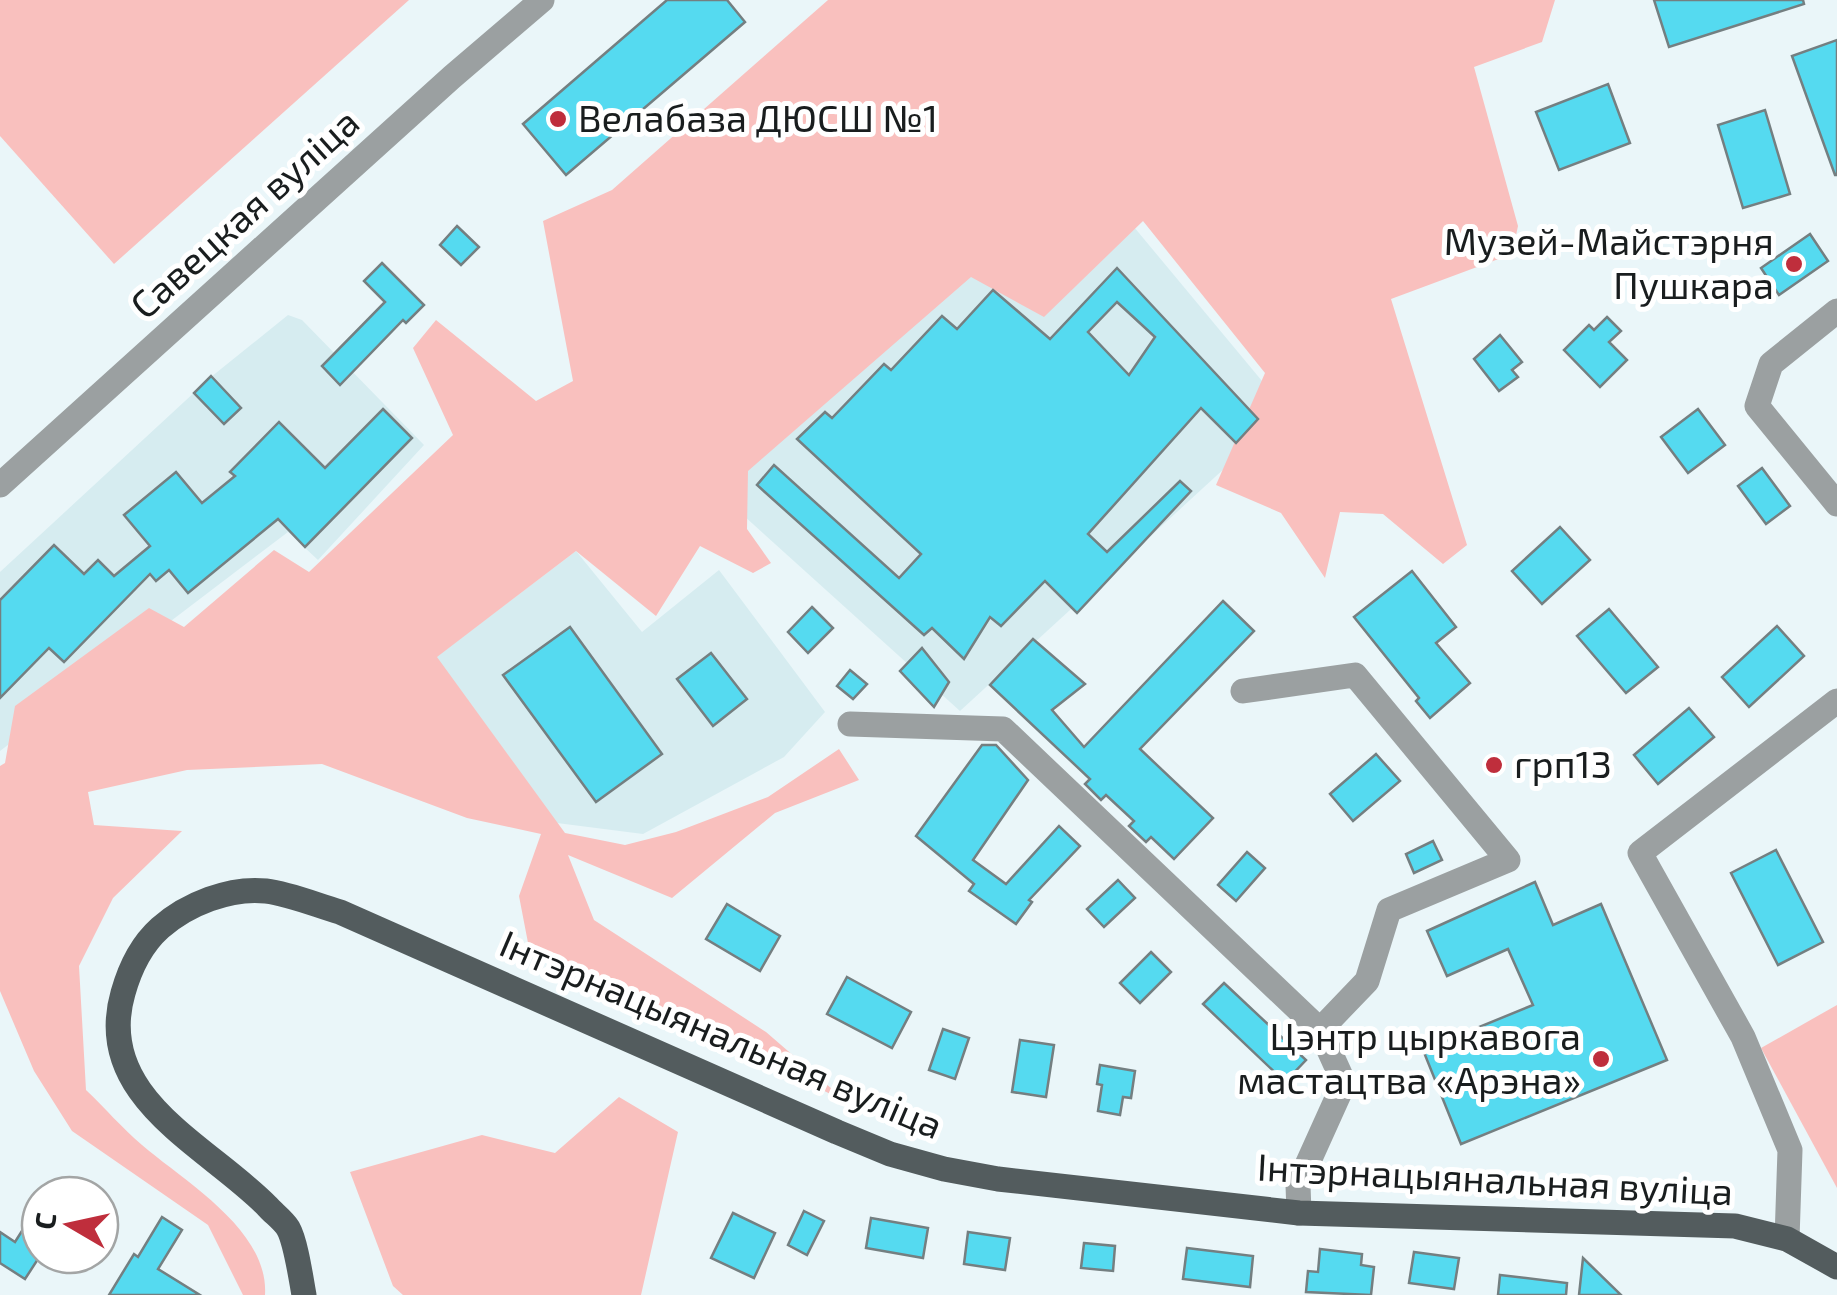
<svg xmlns="http://www.w3.org/2000/svg" width="1837" height="1295" viewBox="0 0 1837 1295" font-family="'Exo 2',sans-serif">
<style>
.built{fill:#d6ecf0}
.green{fill:#f9c0be}
.building{fill:#55daf0;stroke:#747f81;stroke-width:2.5;fill-rule:evenodd}
.lines{fill:none;stroke-linecap:round;stroke-linejoin:round}
.minor{stroke:#9ba0a1;stroke-width:25}
.major{stroke:#535c5e;stroke-width:25}
.poi-dot{fill:#bf2e3c;stroke:#fff;stroke-width:4}
.labels{text-anchor:middle;stroke-width:10;stroke-linejoin:round;paint-order:stroke}
.poi-label{font-size:38px;fill:#191d1e;stroke:#fff;text-anchor:start}
.street-label{font-size:38px;fill:#191d1e;stroke:#fff}
</style>
<rect width="100%" height="100%" fill="#eaf6f9"/>
<g class="built">
<polygon points="1129,221 1287,411 960,711 712,487 981,241"/>
<polygon points="288,315 302,320 424,445 318,560 288,532 0,751 0,572 211,377"/>
<polygon points="576,551 642,632 719,570 825,712 784,757 643,834 557,823 436,657"/>
</g>
<g class="green">
<polygon points="0,0 409,0 114,264 0,136"/>
<path d="M828 0H1555L1542 42 1474 67 1518 226 1512 254 1391 299 1467 545 1443 564 1383 514 1340 512 1325 578 1281 513 1216 485 1265 373 1143 221 1044 317 971 277 748 471 747 529 771 563 753 573 700 546 656 616 576 551 437 657 565 833 625 845 676 832 768 797 839 749 859 780 775 813 672 898 568 855 594 920 766 1032 847 1102 529 948 519 896 541 834 467 818 322 764 187 770 88 792 94 825 182 831 113 898 79 966 86 1090C105 1108 122 1128 142 1145 185 1182 269 1230 265 1295H243L208 1225 72 1131 34 1071 0 991V766L5 763 15 706 149 608 184 627 274 550 309 572 453 435 413 348 436 320 536 401 573 381 543 221 612 190Z"/>
<polygon points="1837,1005 1837,1188 1761,1048"/>
<polygon points="619,1097 678,1132 641,1295 403,1295 393,1286 350,1172 482,1135 555,1153"/>
</g>
<g class="building">
<polygon points="667,0 727,0 745,22 566,175 523,124"/>
<polygon points="1654,0 1803,0 1804,4 1669,47"/>
<polygon points="1837,40 1837,175 1835,175 1792,56"/>
<polygon points="1608,84 1630,143 1559,170 1536,112"/>
<polygon points="1765,110 1790,194 1743,208 1718,125"/>
<polygon points="457,226 479,247 461,265 440,245"/>
<polygon points="1810,234 1828,261 1779,295 1761,268"/>
<polygon points="382,263 424,305 406,323 403,320 340,385 322,366 385,302 364,281"/>
<path d="M1117 268 1258 419 1236 443 1201 408 1088 534 1107 552 1180 481 1191 491 1077 613 1045 581 1001 626 990 617 964 659 932 628 924 635 757 485 774 465 899 578 921 554 797 439 825 412 832 418 884 364 891 370 942 316 957 329 993 290 1050 339ZM1117 302 1155 337 1129 375 1088 332Z"/>
<polygon points="1607,317 1621,331 1609,342 1627,360 1600,387 1564,350 1589,325 1594,330"/>
<polygon points="1500,335 1522,362 1512,370 1518,377 1499,391 1474,359"/>
<polygon points="211,376 241,408 224,424 194,393"/>
<polygon points="383,409 412,438 305,547 278,519 188,593 169,570 156,581 150,574 64,662 49,648 0,698 0,600 54,545 84,574 98,560 114,576 150,546 124,515 176,472 202,503 235,476 230,472 279,422 325,468"/>
<polygon points="1698,409 1725,445 1688,473 1661,437"/>
<polygon points="1762,468 1790,506 1766,524 1738,486"/>
<polygon points="1560,527 1590,560 1542,604 1512,571"/>
<polygon points="1412,571 1456,627 1436,643 1470,683 1430,718 1416,701 1419,698 1354,617"/>
<polygon points="1223,601 1254,631 1140,749 1213,818 1174,859 1151,837 1146,842 1129,826 1134,821 1106,795 1101,800 1085,784 1090,779 990,685 1033,639 1085,684 1052,710 1084,747"/>
<polygon points="812,607 833,628 808,653 788,632"/>
<polygon points="1609,609 1658,667 1626,693 1577,636"/>
<polygon points="1777,626 1804,656 1749,707 1722,677"/>
<polygon points="570,627 662,754 596,802 503,675"/>
<polygon points="922,648 949,682 934,707 900,671"/>
<polygon points="711,653 747,699 713,726 677,679"/>
<polygon points="850,670 867,684 853,699 837,686"/>
<polygon points="1689,708 1714,737 1658,784 1634,755"/>
<polygon points="982,745 996,745 1028,780 973,860 1006,884 1059,826 1080,846 1029,900 1032,902 1016,924 969,891 974,884 916,836"/>
<polygon points="1376,754 1400,781 1353,821 1330,794"/>
<polygon points="1433,841 1442,860 1414,873 1406,854"/>
<polygon points="1776,850 1823,942 1778,965 1731,873"/>
<polygon points="1247,852 1265,868 1236,901 1218,885"/>
<polygon points="1118,880 1135,898 1104,927 1087,909"/>
<polygon points="1535,882 1553,925 1601,904 1667,1060 1461,1144 1423,1050 1533,1005 1508,949 1447,976 1427,931"/>
<polygon points="727,904 780,936 760,971 706,939"/>
<polygon points="1151,952 1171,972 1140,1003 1120,983"/>
<polygon points="847,977 911,1012 892,1048 827,1014"/>
<polygon points="1224,983 1306,1060 1285,1082 1203,1004"/>
<polygon points="943,1029 969,1038 955,1079 929,1070"/>
<polygon points="1020,1040 1054,1045 1046,1097 1012,1092"/>
<polygon points="1100,1065 1135,1071 1131,1098 1123,1097 1120,1115 1098,1111 1102,1085 1097,1084"/>
<polygon points="804,1211 824,1221 807,1255 788,1245"/>
<polygon points="733,1213 775,1233 754,1278 711,1258"/>
<polygon points="162,1217 182,1230 158,1269 200,1295 109,1295 134,1254 138,1257"/>
<polygon points="871,1218 928,1228 923,1258 866,1248"/>
<polygon points="27,1223 40,1231 40,1256 25,1279 0,1263 0,1232 15,1242"/>
<polygon points="968,1232 1010,1238 1005,1270 964,1264"/>
<polygon points="1084,1243 1115,1246 1113,1271 1081,1268"/>
<polygon points="1187,1248 1253,1256 1250,1287 1183,1279"/>
<polygon points="1320,1249 1362,1254 1361,1265 1374,1267 1371,1295 1306,1292 1308,1271 1318,1272"/>
<polygon points="1414,1252 1459,1258 1454,1289 1409,1283"/>
<polygon points="1583,1258 1621,1295 1579,1295"/>
<polygon points="1500,1275 1567,1283 1566,1295 1498,1295"/>
</g>
<g class="lines">
<g class="minor">
<polyline points="1837,311 1771,364 1757,406 1837,504"/>
<polyline points="0,485 452,77 542,0"/>
<polyline points="1243,691 1355,675 1508,860 1389,910 1367,981 1320,1030"/>
<polyline points="850,724 1003,729 1320,1030 1344,1083 1298,1185 1299,1213"/>
<polyline points="1787,1239 1790,1150 1743,1037 1640,853 1837,701"/>
</g>
<path class="major" d="M304 1295C301 1279 296 1242 288 1228 283 1220 273 1213 267 1206 207 1145 93 1097 123 993 130 968 141 945 160 928 187 904 230 887 266 891 290 894 316 905 340 912L837 1132 890 1154 944 1169 998 1179 1299 1213 1735 1226 1787 1239 1837 1267"/>
</g>
<g class="poi-dot">
<circle cx="558" cy="119" r="10"/>
<circle cx="1794" cy="264" r="10"/>
<circle cx="1494" cy="765" r="10"/>
<circle cx="1601" cy="1059" r="10"/>
</g>
<g class="labels">
<g class="poi-label">
<text x="578" y="132">Велабаза ДЮСШ №1</text>
<text x="1774" y="255" text-anchor="end">Музей-Майстэрня<tspan x="1774" dy="44">Пушкара</tspan></text>
<text x="1514" y="778">грп13</text>
<text x="1581" y="1050" text-anchor="end">Цэнтр цыркавога<tspan x="1581" dy="44">мастацтва «Арэна»</tspan></text>
</g>
<g class="street-label">
<text transform="translate(245 214) rotate(-42)" y="13">Савецкая вуліца</text>
<text transform="translate(721 1035) rotate(23)" y="13">Інтэрнацыянальная вуліца</text>
<text transform="translate(1495 1180) rotate(3)" y="13">Інтэрнацыянальная вуліца</text>
</g>
</g>
<g transform="translate(70 1225) rotate(279)"><circle r="48" fill="#ffffff" stroke="#a3a5a5" stroke-width="2.5"/>
<path d="M0-8L18 38L0 25L-18 38Z" fill="#bf2e3c"/>
<text y="-15" font-size="28" font-weight="bold" text-anchor="middle" fill="#191d1e">С</text>
</g>
</svg>
